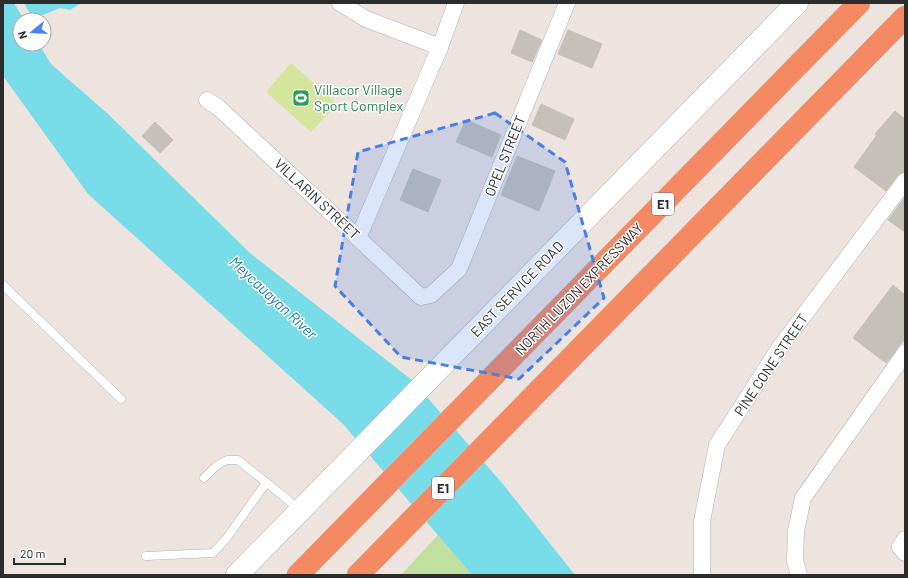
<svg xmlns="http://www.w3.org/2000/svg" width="908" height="578" viewBox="0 0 908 578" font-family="Barlow,sans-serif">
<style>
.green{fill:#bfe09f}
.pitch{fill:#d3e69b}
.water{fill:#78dde8}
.building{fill:#c5c0ba;stroke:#c8c0b8}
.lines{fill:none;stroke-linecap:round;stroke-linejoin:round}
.lane-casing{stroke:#afb3bb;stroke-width:9}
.street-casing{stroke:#afb3bb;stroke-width:17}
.secondary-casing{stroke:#afb3bb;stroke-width:23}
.highway-casing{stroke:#c4c4c4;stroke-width:23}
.lane{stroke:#fff;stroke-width:8}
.street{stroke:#fff;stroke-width:16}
.secondary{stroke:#fff;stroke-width:22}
.highway{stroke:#f58961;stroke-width:22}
.marked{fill:#477fe6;fill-opacity:0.2;stroke:#477fe6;stroke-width:3;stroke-dasharray:8 5;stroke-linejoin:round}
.labels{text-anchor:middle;stroke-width:3;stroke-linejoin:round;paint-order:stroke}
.shield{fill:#fff;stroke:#6b6b6b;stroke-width:1}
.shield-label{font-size:13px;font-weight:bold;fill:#2c2c2c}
.leisure-label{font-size:14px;fill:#27864d;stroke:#fff;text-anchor:start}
.street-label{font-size:14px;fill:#2c2c2c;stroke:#fff}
.water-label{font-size:15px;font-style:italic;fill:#157f96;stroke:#fff}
</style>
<rect width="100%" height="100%" fill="#ede4df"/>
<polygon class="green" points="438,535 472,575 401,575"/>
<polygon class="pitch" points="291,63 337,104 311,132 266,92"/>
<g class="water">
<polygon points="3,3 14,3 24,20 20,20 20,44 39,44 51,64 108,114 250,253 413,381 502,483 575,575 472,575 343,424 88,194 3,76"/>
<polygon points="24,3 81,3 70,10 60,8 33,19"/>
</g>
<g class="building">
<polygon points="520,30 542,40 532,62 511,53"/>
<polygon points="568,30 602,44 592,68 558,54"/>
<polygon points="541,104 574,119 565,140 532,125"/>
<polygon points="895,111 905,119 905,172 898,175 886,191 854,167 877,135 875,134"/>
<polygon points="466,120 501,135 492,157 456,142"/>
<polygon points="155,122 173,140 160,153 142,136"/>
<polygon points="517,156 555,171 539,211 501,195"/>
<polygon points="413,169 441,180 428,212 400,200"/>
<polygon points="905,197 905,232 888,220"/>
<polygon points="893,285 905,295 905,339 886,363 853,338"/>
</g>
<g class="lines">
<g class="lane-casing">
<g id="lane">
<polyline points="3,285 121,399"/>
<polyline points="204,478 216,466 227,460 238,460 287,499 299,510"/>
<polyline points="146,556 213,553 226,539 266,483"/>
</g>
</g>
<g class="street-casing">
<g id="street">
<polyline points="340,3 366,19 440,47"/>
<polyline points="207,100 219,108 421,297 431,295 459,269 567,3"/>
<polyline points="358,238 440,47 456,3"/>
<polyline points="905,539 900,547 905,553"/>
<polyline points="702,575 702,521 717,445 780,347 905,181"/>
<polyline points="799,575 795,561 796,531 803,498 905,353"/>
</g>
</g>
<g class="secondary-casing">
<polyline id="secondary" points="237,575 797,3"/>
</g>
<g class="highway-casing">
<g id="highway">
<polyline points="298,575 859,3"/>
<polyline points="358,575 905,17"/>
</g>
</g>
<use href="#lane" class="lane"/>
<use href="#street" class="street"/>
<use href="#secondary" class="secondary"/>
<use href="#highway" class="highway"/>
</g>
<path class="marked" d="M495 113 565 162 604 298 519 379 401 357 335 286 358 152Z"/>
<defs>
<g id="stadium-square" transform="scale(0.9)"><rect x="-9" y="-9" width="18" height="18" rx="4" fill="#2e9e5b" stroke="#fff"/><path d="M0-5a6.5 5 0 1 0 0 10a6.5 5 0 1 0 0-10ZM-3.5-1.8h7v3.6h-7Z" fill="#fff"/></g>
</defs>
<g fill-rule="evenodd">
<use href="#stadium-square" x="301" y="98"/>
</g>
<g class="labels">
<g class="shield">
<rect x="652" y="193" width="22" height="22" rx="3"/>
<rect x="432" y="477" width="22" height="22" rx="3"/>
</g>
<g class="shield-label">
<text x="663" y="209">E1</text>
<text x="443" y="493">E1</text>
</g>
<g class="leisure-label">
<text x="314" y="95">Villacor Village<tspan x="314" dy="16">Sport Complex</tspan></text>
</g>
<g class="street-label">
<text transform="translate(505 156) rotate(-68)" y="5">OPEL STREET</text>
<text transform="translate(317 199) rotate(43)" y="5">VILLARIN STREET</text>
<text transform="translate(517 289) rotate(-46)" y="5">EAST SERVICE ROAD</text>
<text transform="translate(579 289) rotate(-46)" y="5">NORTH LUZON EXPRESSWAY</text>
<text transform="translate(771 365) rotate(-56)" y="5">PINE CONE STREET</text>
</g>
<g class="water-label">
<text transform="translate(273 298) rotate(43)" y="5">Meycauayan River</text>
</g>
</g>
<rect width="908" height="578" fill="none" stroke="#2c2c2c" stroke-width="8"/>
<g transform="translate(32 32) rotate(252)"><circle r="19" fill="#ffffff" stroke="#ababab"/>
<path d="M0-3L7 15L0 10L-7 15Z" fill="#4883f0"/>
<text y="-6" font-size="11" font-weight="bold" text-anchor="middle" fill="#2c2c2c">N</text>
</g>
<path d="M14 558v6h51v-6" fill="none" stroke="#2c2c2c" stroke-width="2"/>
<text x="20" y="558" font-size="12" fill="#2c2c2c" stroke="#ffffff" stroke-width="3" paint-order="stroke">20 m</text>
</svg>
